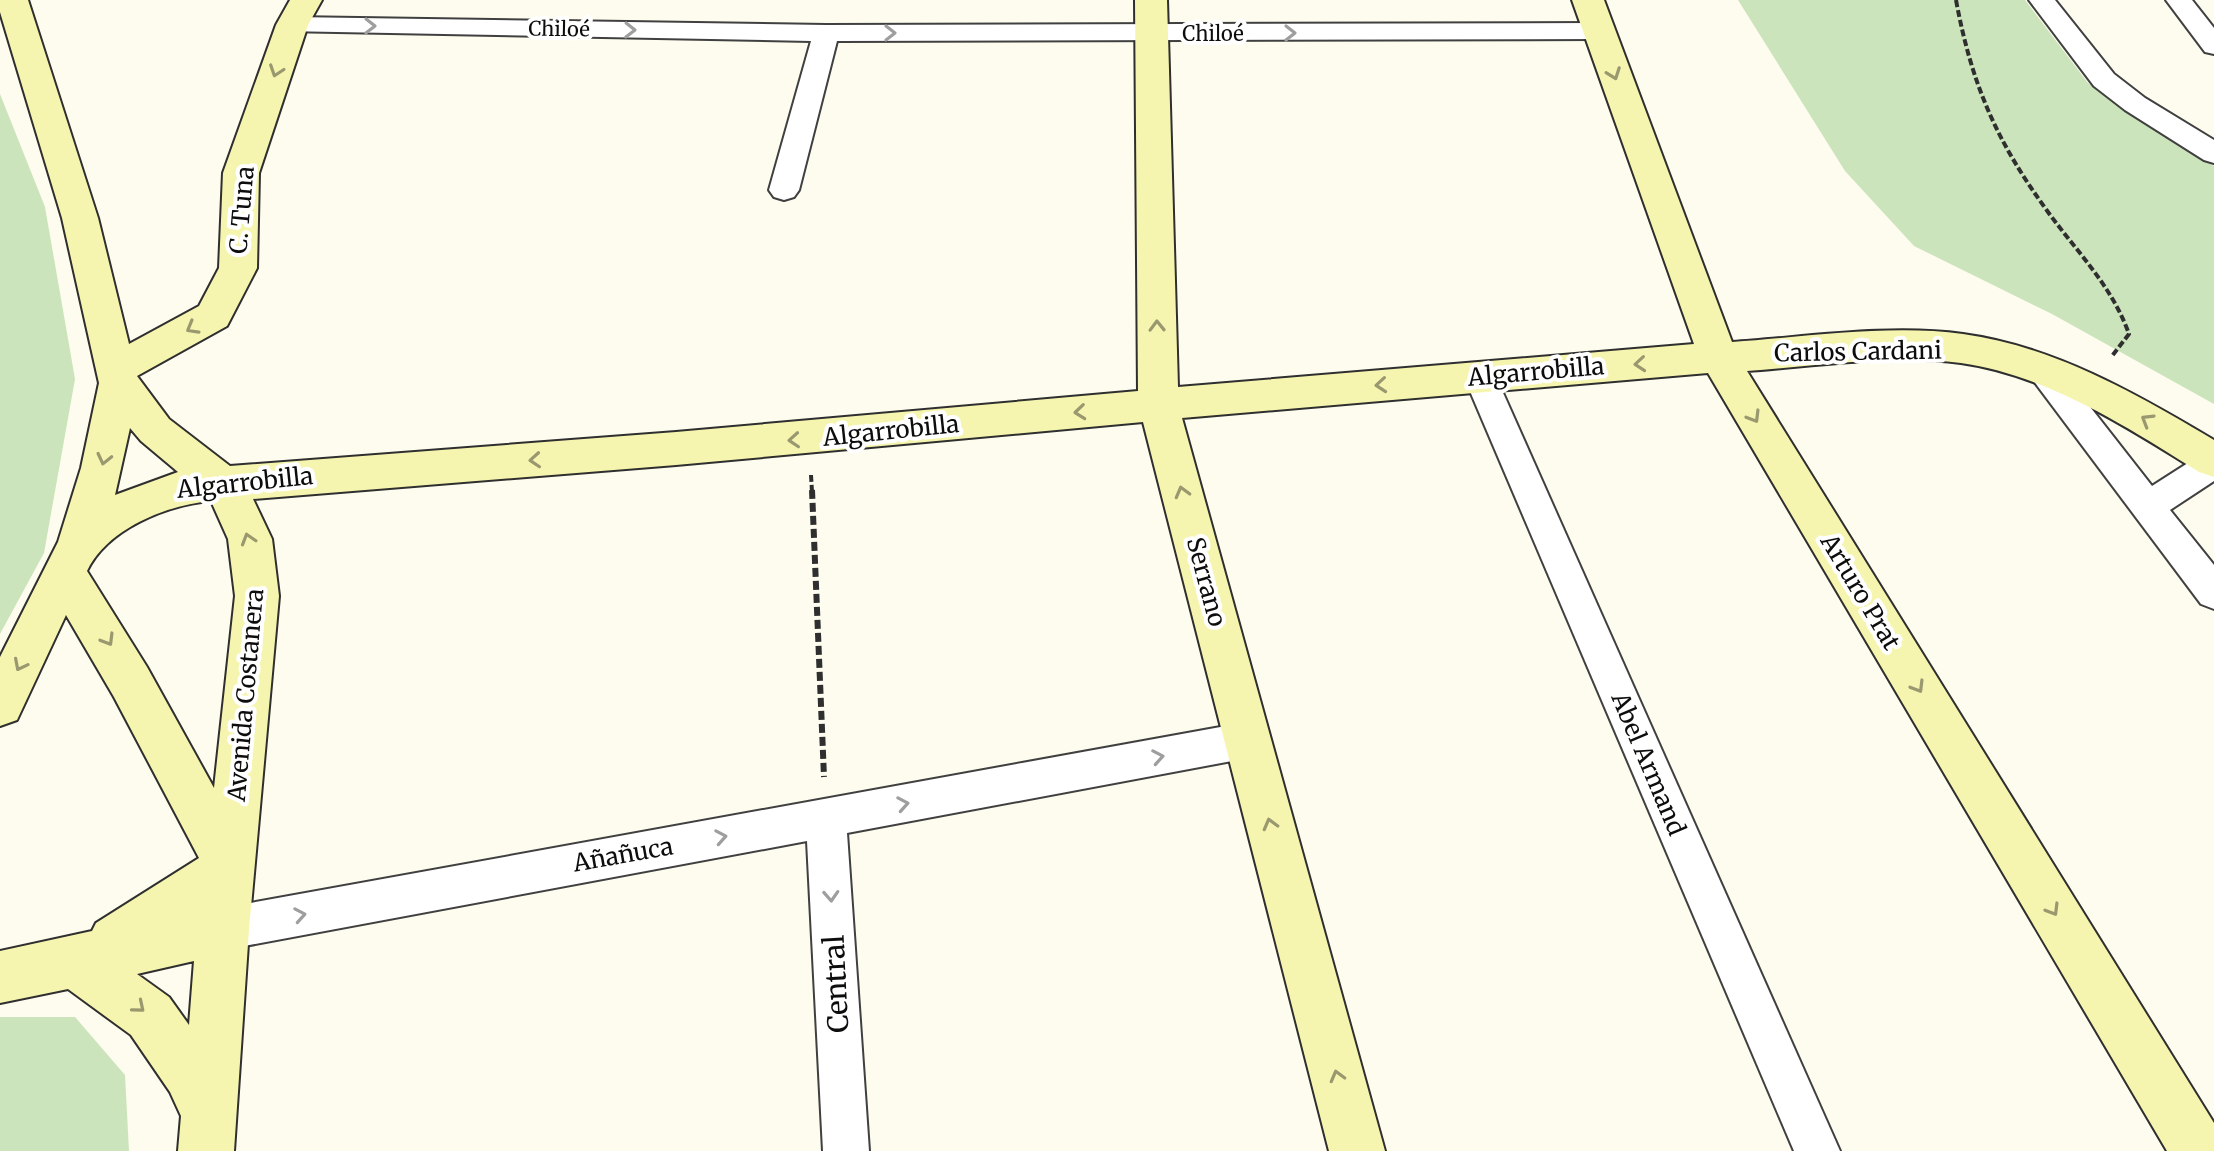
<svg xmlns="http://www.w3.org/2000/svg" width="2214" height="1151" viewBox="0 0 2214 1151" font-family="Merriweather,serif">
<style>
.green{fill:#cce4bb}
.lines{fill:none;stroke-linecap:round;stroke-linejoin:round}
.street-casing{stroke:#404040;stroke-width:4}
.secondary-casing{stroke:#2f2f2f;stroke-width:4}
.path-far1{stroke:#2f2f2f;stroke-width:4;stroke-dasharray:7 3;stroke-linecap:butt}
.path{stroke:#2f2f2f;stroke-width:6;stroke-dasharray:9 4;stroke-linecap:butt}
.street{fill:#fff;fill-rule:evenodd}
.secondary{fill:#f6f5b0;fill-rule:evenodd}
.oneway{stroke:#9e9e9e}
.oneway2{stroke:#99986f}
.labels{text-anchor:middle;stroke-width:8;stroke-linejoin:round;paint-order:stroke}
.far-street-label{font-size:20px;fill:#0d0d0d;stroke:#fff}
.street-label{font-size:24px;fill:#0d0d0d;stroke:#fff}
.near-street-label{font-size:28px;fill:#0d0d0d;stroke:#fff}
</style>
<rect width="100%" height="100%" fill="#fdfcee"/>
<g class="green">
<polygon points="1738,0 2025,0 2088,83 2123,110 2214,166 2214,404 2052,314 1914,246 1845,171"/>
<polygon points="0,94 45,207 75,379 44,553 0,634"/>
<polygon points="0,1017 75,1017 125,1075 129,1151 0,1151"/>
</g>
<g class="lines">
<g class="street-casing">
<g id="street">
<polygon points="2029,0 2055,0 2114,74 2145,98 2214,140 2214,163 2204,160 2125,110 2094,86"/>
<polygon points="2166,0 2192,0 2214,28 2214,54 2205,52"/>
<polygon points="292,17 826,25 1599,23 1608,25 1612,31 1608,37 1599,39 837,41 799,190 794,197 784,200 774,197 769,190 811,41 283,31 279,25 283,19"/>
<polygon points="2044,359 2055,362 2152,486 2202,454 2214,450 2214,481 2170,510 2214,565 2214,609 2201,604 2033,380 2028,371 2033,362"/>
<polygon points="1480,364 1491,368 1496,377 1840,1151 1794,1151 1464,377 1469,368"/>
<polygon points="1248,722 1262,727 1267,740 1262,753 1248,758 847,833 869,1151 823,1151 807,841 223,950 208,944 202,929 208,914 223,908"/>
</g>
</g>
<g class="secondary-casing">
<path id="secondary" d="M0 0H28L98 218 129 344 199 306 219 268 223 173 276 25 290 0H322L308 25 259 173 257 268 227 326 137 376 169 419 230 466 676 432 1138 391 1135 0H1167L1178 387 1694 344 1572 0H1604L1732 342C1806 337 1890 324 1963 334 2053 346 2137 394 2214 440V477L2199 472C2127 427 2047 375 1961 363 1891 354 1817 366 1747 371L2214 1123V1151H2167L1708 373 1182 418 1385 1151H1329L1143 422 676 465 253 499 272 539 279 596 249 929 234 1151H178L181 1116 170 1092 131 1035 68 989 0 1003V951L92 931 96 923 199 858 114 697 66 615 17 720 0 726V657L58 542 81 468 99 383 62 218 0 12ZM130 428 141 441 178 472 115 495ZM211 501 228 539 235 596 214 788 147 667 87 571C107 529 166 505 211 501ZM194 961 189 1025 169 997 137 974Z"/>
</g>
<g class="path-far1">
<path d="M1956 0C1972 86 1997 142 2048 212 2077 252 2112 286 2129 334L2112 356"/>
<polyline points="811,475 812,492"/>
</g>
<polyline class="path" points="812,490 824,777"/>
<use href="#street" class="street"/>
<use href="#secondary" class="secondary"/>
</g>
<defs><path id="oneway-chevron" d="M-2-3.5L2.5 0L-2 3.5" fill="none" stroke-width="1.6" stroke-linecap="round" stroke-linejoin="round" transform="scale(2)"/></defs>
<g class="oneway">
<use href="#oneway-chevron" transform="translate(370 26) rotate(1)"/>
<use href="#oneway-chevron" transform="translate(630 30) rotate(1)"/>
<use href="#oneway-chevron" transform="translate(890 33)"/>
<use href="#oneway-chevron" transform="translate(1290 33)"/>
<use href="#oneway-chevron" transform="translate(1158 757) rotate(-10)"/>
<use href="#oneway-chevron" transform="translate(903 804) rotate(-10)"/>
<use href="#oneway-chevron" transform="translate(721 837) rotate(-10)"/>
<use href="#oneway-chevron" transform="translate(831 896) rotate(87)"/>
<use href="#oneway-chevron" transform="translate(300 915) rotate(-10)"/>
</g>
<g class="oneway2">
<use href="#oneway-chevron" transform="translate(276 71) rotate(109)"/>
<use href="#oneway-chevron" transform="translate(1614 74) rotate(70)"/>
<use href="#oneway-chevron" transform="translate(1157 326) rotate(-91)"/>
<use href="#oneway-chevron" transform="translate(192 328) rotate(150)"/>
<use href="#oneway-chevron" transform="translate(1640 364) rotate(175)"/>
<use href="#oneway-chevron" transform="translate(1381 385) rotate(175)"/>
<use href="#oneway-chevron" transform="translate(1080 412) rotate(174)"/>
<use href="#oneway-chevron" transform="translate(1754 417) rotate(59)"/>
<use href="#oneway-chevron" transform="translate(2147 420) rotate(-149)"/>
<use href="#oneway-chevron" transform="translate(794 440) rotate(176)"/>
<use href="#oneway-chevron" transform="translate(104 459) rotate(103)"/>
<use href="#oneway-chevron" transform="translate(535 460) rotate(176)"/>
<use href="#oneway-chevron" transform="translate(1182 492) rotate(-105)"/>
<use href="#oneway-chevron" transform="translate(248 539) rotate(-107)"/>
<use href="#oneway-chevron" transform="translate(108 640) rotate(59)"/>
<use href="#oneway-chevron" transform="translate(20 665) rotate(117)"/>
<use href="#oneway-chevron" transform="translate(1918 687) rotate(59)"/>
<use href="#oneway-chevron" transform="translate(1270 824) rotate(-105)"/>
<use href="#oneway-chevron" transform="translate(2053 910) rotate(59)"/>
<use href="#oneway-chevron" transform="translate(139 1007) rotate(40)"/>
<use href="#oneway-chevron" transform="translate(1337 1076) rotate(-105)"/>
</g>
<g class="labels">
<g class="far-street-label">
<text transform="translate(559 29) rotate(1)" y="7">Chiloé</text>
<text x="1213" y="41">Chiloé</text>
</g>
<g class="street-label">
<text transform="translate(242 210) rotate(-85)" y="8">C. Tuna</text>
<text transform="translate(1858 352) rotate(-1)" y="8">Carlos Cardani</text>
<text transform="translate(1536 372) rotate(-5)" y="8">Algarrobilla</text>
<text transform="translate(891 431) rotate(-6)" y="8">Algarrobilla</text>
<text transform="translate(245 483) rotate(-6)" y="8">Algarrobilla</text>
<text transform="translate(1206 582) rotate(75)" y="8">Serrano</text>
<text transform="translate(1860 592) rotate(59)" y="8">Arturo Prat</text>
<text transform="translate(246 695) rotate(-85)" y="8">Avenida Costanera</text>
<text transform="translate(1648 764) rotate(67)" y="8">Abel Armand</text>
<text transform="translate(623 855) rotate(-10)" y="8">Añañuca</text>
</g>
<g class="near-street-label">
<text transform="translate(836 984) rotate(-93)" y="10">Central</text>
</g>
</g>
</svg>
